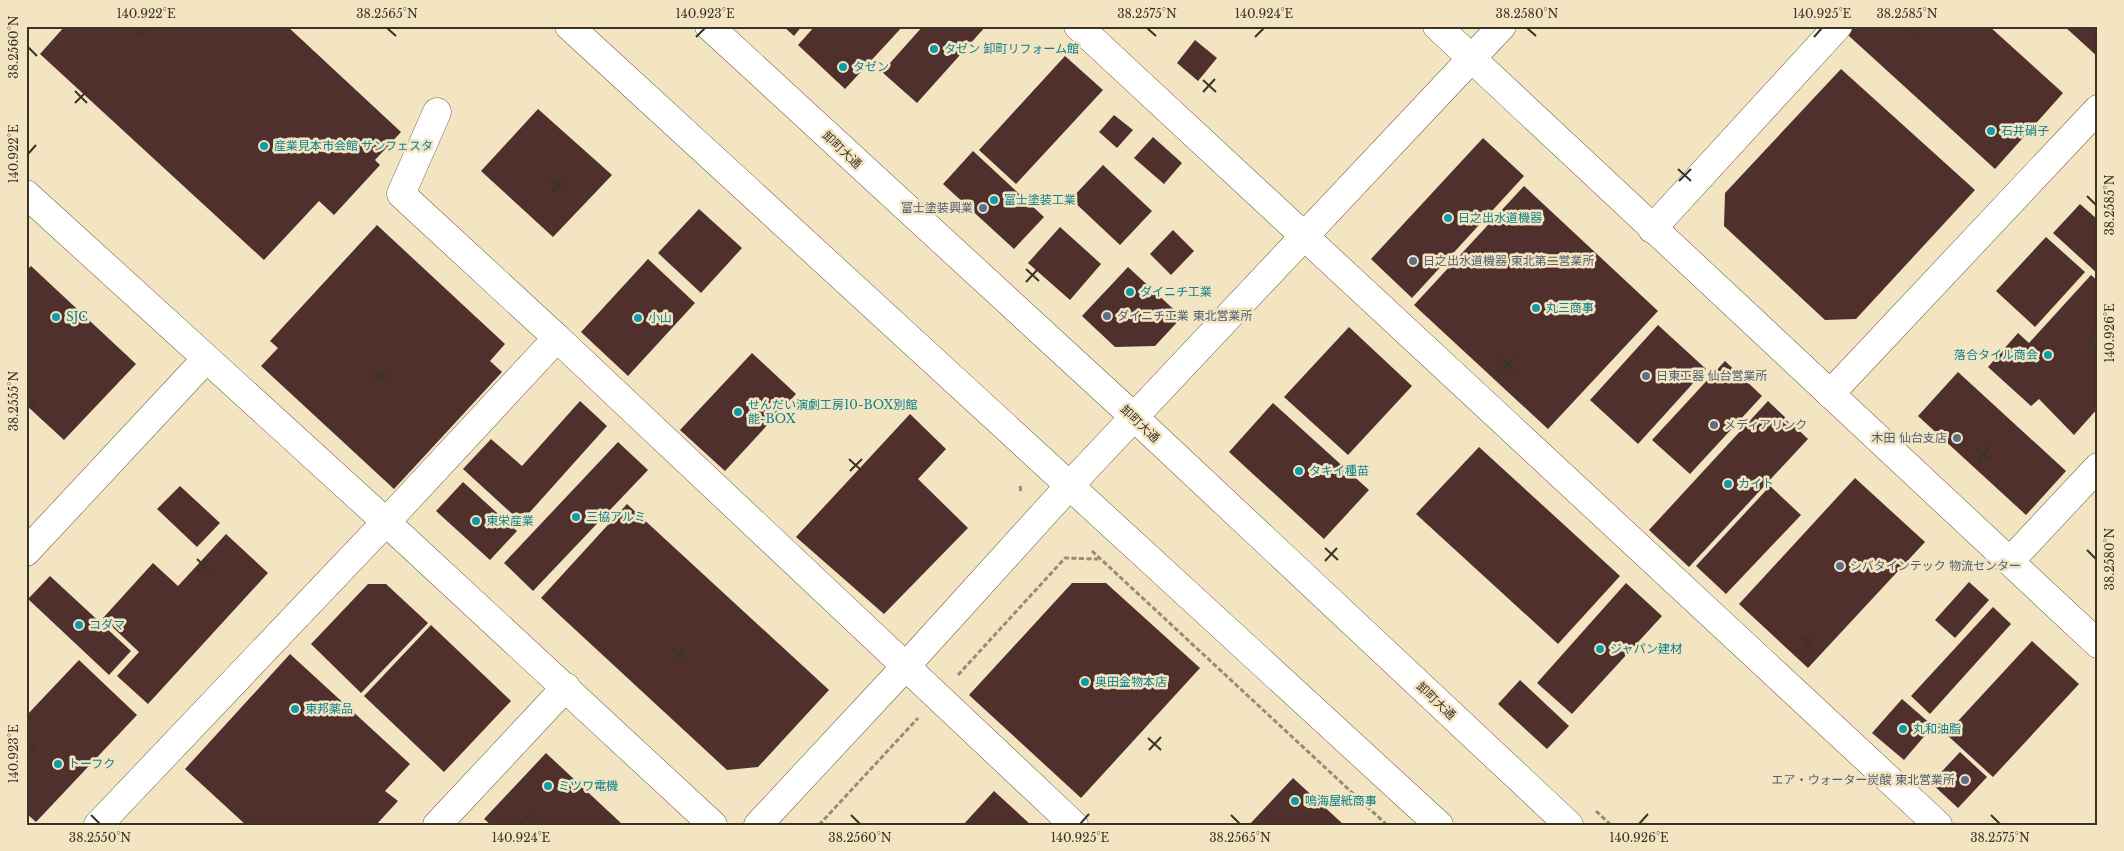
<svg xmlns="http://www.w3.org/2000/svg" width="2124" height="851" viewBox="0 0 2124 851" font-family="'Libre Baskerville','Noto Sans JP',serif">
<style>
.building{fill:#4f302d}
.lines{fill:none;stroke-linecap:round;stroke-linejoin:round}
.minor-casing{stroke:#6d6042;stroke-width:29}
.path{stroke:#978d75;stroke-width:3;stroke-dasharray:5 2.5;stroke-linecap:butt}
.minor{stroke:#fff;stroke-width:28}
.ticks{fill:none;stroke:#3a3427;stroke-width:2}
.culture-dot{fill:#0f9aa8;stroke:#f3e4c2;stroke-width:2}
.service-dot{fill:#5c6f8a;stroke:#f3e4c2;stroke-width:2}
.labels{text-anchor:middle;stroke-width:5;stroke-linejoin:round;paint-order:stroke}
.culture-label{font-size:12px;fill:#0d838f;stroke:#f3e4c2;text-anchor:start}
.street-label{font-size:12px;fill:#3a3427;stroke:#f3e4c2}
.service-label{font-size:12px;fill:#4e5e75;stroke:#f3e4c2;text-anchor:start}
.neatline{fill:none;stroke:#3a3427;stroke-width:2}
.ticks-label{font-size:12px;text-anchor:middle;fill:#3a3427}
</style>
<rect width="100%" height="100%" fill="#f3e4c2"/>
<g class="building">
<polygon points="65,26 287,26 401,132 375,160 380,165 334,215 319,201 264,260 40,54"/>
<polygon points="783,26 802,26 794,36"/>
<polygon points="815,26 903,26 845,89 798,45"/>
<polygon points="923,26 986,26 917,103 882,72"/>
<polygon points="1838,26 1989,26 2063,93 1995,169"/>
<polygon points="2064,26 2098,26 2098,57"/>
<polygon points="1195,40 1217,58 1198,81 1177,63"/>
<polygon points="1065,56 1103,90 1016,184 979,150"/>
<polygon points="1841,69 1975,190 1856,319 1825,320 1724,226 1725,193"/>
<polygon points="538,109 612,175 553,237 481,171"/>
<polygon points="1114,115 1133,130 1117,148 1099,132"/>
<polygon points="1153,137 1182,163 1164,184 1134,158"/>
<polygon points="1483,138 1524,176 1412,298 1371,259"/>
<polygon points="973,151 1044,217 1014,249 943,184"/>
<polygon points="1103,165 1152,211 1120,245 1071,199"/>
<polygon points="1524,186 1658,311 1548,429 1414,305"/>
<polygon points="2080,204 2098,220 2098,274 2053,233"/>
<polygon points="699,209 742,248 701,293 658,253"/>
<polygon points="377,225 505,344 490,361 502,372 394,489 261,366 278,348 270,341"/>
<polygon points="1060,227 1101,264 1070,300 1028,263"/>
<polygon points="1173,230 1194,251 1171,275 1150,254"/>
<polygon points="2046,237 2085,272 2035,327 1996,291"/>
<polygon points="648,259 695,303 628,376 581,332"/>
<polygon points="31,266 136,364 64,440 26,405 26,271"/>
<polygon points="1128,267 1182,317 1155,346 1115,347 1082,316"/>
<polygon points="2091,275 2098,281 2098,408 2074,435 2039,399 2031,406 1988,367 2018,333 2029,343"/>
<polygon points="1658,325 1706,369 1638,444 1590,400"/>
<polygon points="1349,327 1412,386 1348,455 1284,397"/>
<polygon points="752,353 796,394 725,471 680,430"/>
<polygon points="1725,361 1762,396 1690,474 1652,440"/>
<polygon points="1958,372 2066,471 2026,515 1918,416"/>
<polygon points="580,401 607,426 521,522 463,469 491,439 522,466"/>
<polygon points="1768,401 1808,439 1689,567 1649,530"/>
<polygon points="1273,403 1369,490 1324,539 1229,452"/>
<polygon points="910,414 946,449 918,479 968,528 884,614 796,537"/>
<polygon points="618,442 648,470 533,591 504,563"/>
<polygon points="1479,447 1620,576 1558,644 1416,514"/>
<polygon points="1855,478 1925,542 1808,668 1739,604"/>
<polygon points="463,482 517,531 490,560 436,511"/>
<polygon points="180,486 220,523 197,547 157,509"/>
<polygon points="1770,486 1801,515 1726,594 1696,566"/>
<polygon points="627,504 829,690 758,767 727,770 541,598"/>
<polygon points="226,534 268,573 148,704 117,676 139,652 103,618 153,563 178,586"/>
<polygon points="50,576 131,651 109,675 28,599"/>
<polygon points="1969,582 1989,600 1955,638 1935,620"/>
<polygon points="1072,583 1106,583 1200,668 1081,798 969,695"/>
<polygon points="1626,583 1662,616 1572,714 1537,683"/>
<polygon points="368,584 386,584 428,623 361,693 311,644"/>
<polygon points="1993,607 2011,624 1930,714 1911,696"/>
<polygon points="431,625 511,701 444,772 364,696"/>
<polygon points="2032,641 2079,684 1993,777 1946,734"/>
<polygon points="290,654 410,764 385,791 398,801 376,825 246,825 185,769"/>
<polygon points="79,660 137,715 36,822 26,813 26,716"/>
<polygon points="1520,680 1569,726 1547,749 1498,704"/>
<polygon points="1902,699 1933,726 1904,760 1872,733"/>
<polygon points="1960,752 1987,777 1958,808 1931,783"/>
<polygon points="546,753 623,825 491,825 484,819"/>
<polygon points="1293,778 1344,825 1249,825"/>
<polygon points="994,791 1031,825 963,825"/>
</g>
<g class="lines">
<g class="minor-casing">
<g id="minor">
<polyline points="569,26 1439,825"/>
<polyline points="709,26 1134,417 1569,825"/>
<polyline points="1078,26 1938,825"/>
<polyline points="1437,26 2098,644"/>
<polyline points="437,112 401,194 557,338"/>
<polyline points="26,194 386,522 713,825"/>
<polyline points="1652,229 1838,26"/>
<polyline points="1830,394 2098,109"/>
<polyline points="26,552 206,359"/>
<polyline points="2010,561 2098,467"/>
<polyline points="98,825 402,505 557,338 1074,825"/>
<polyline points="437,825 566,687"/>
<polyline points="758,825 906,666 1070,485 1502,26"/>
</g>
</g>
<g class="path">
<polyline points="1020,486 1021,493"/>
<polyline points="1092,551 1387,825"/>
<polyline points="958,675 1065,558 1098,559"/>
<polyline points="1596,811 1611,825"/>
<polyline points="819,825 918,718"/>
</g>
<use href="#minor" class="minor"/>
</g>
<path class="ticks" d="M387 28 396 36M1147 28 1156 36M1527 28 1536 36M1907 28 1916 36M137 37 146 28M696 37 705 28M1255 37 1264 28M1814 37 1822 28M28 47 37 56M1203 80 1216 92M75 91 87 103M1203 92 1215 79M75 103 87 91M28 154 36 145M1678 169 1691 181M550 180 563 192M1679 181 1691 169M551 193 563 180M2087 196 2096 205M1026 269 1039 281M1026 282 1038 269M2088 342 2096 333M1502 359 1514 371M374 370 386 382M1502 371 1514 358M374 382 386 369M28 401 37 410M1977 448 1990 460M849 459 862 471M1978 460 1990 447M850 471 862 459M1325 548 1338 560M2087 550 2096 559M197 559 210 571M1325 561 1337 548M197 572 209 559M1801 637 1813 649M673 649 685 660M1801 650 1813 637M673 661 685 648M1148 738 1161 750M1149 750 1161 737M28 754 36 745M91 815 100 824M851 815 860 824M1231 815 1240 824M1991 815 2000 824M521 824 530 814M1080 824 1089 814M1639 824 1648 814"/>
<g class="culture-dot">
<circle cx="934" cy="49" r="5"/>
<circle cx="843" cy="67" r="5"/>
<circle cx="1991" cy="131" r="5"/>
<circle cx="264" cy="146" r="5"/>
<circle cx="994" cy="200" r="5"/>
<circle cx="1448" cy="218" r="5"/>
<circle cx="1130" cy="292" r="5"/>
<circle cx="1536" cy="308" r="5"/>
<circle cx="56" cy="317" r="5"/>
<circle cx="638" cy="318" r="5"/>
<circle cx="2048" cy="355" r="5"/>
<circle cx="738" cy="412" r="5"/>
<circle cx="1299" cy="471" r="5"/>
<circle cx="1728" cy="484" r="5"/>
<circle cx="576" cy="517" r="5"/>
<circle cx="476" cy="521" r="5"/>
<circle cx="79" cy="625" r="5"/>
<circle cx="1600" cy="649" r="5"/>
<circle cx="1085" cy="682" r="5"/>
<circle cx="295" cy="709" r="5"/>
<circle cx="1903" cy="729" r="5"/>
<circle cx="58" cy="764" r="5"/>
<circle cx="548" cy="786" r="5"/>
<circle cx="1295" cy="801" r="5"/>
</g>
<g class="service-dot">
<circle cx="983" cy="208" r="5"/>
<circle cx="1413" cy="261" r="5"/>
<circle cx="1107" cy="316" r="5"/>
<circle cx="1646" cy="376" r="5"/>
<circle cx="1714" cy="425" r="5"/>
<circle cx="1957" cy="438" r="5"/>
<circle cx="1840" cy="566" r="5"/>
<circle cx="1965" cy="780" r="5"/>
</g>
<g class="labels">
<g class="culture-label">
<text x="944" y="53">タゼン 卸町リフォーム館</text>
<text x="853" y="71">タゼン</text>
<text x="2001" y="135">石井硝子</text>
<text x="274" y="150">産業見本市会館 サンフェスタ</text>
<text x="1004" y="204">富士塗装工業</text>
<text x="1458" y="222">日之出水道機器</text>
<text x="1140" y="296">ダイニチ工業</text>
<text x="1546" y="312">丸三商事</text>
<text x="66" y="321">SJC</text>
<text x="648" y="322">小山</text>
<text x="2038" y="359" text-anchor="end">落合タイル商会</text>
<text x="748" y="409">せんだい演劇工房10-BOX別館<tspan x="748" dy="14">能-BOX</tspan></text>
<text x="1309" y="475">タキイ種苗</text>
<text x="1738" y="488">カイト</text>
<text x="586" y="521">三協アルミ</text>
<text x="486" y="525">東栄産業</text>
<text x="89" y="629">コダマ</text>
<text x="1610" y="653">ジャパン建材</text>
<text x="1095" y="686">奥田金物本店</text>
<text x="305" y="713">東邦薬品</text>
<text x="1913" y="733">丸和油脂</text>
<text x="68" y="768">トーフク</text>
<text x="558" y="790">ミツワ電機</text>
<text x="1305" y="805">鳴海屋紙商事</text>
</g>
<g class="street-label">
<text transform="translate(842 150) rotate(43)" y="4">卸町大通</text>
<text transform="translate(1140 424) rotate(43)" y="4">卸町大通</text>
<text transform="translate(1436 701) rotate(43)" y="4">卸町大通</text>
</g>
<g class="service-label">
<text x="973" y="212" text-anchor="end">富士塗装興業</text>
<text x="1423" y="265">日之出水道機器 東北第二営業所</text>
<text x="1117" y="320">ダイニチ工業 東北営業所</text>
<text x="1656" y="380">日東工器 仙台営業所</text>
<text x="1724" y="429">メディアリンク</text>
<text x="1947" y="442" text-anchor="end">木田 仙台支店</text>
<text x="1850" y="570">シバタインテック 物流センター</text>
<text x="1955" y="784" text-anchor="end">エア・ウォーター炭酸 東北営業所</text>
</g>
</g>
<rect width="2124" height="851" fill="none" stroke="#f3e4c2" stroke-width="55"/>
<rect x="28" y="28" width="2068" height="796" class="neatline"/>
<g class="ticks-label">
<text x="146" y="18">140.922°E</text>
<text x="387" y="18">38.2565°N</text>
<text x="705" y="18">140.923°E</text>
<text x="1147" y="18">38.2575°N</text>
<text x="1264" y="18">140.924°E</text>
<text x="1527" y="18">38.2580°N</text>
<text x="1822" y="18">140.925°E</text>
<text x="1907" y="18">38.2585°N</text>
<text transform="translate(14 47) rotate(-90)" y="4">38.2560°N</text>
<text transform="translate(14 154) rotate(-90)" y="4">140.922°E</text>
<text transform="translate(2110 205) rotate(-90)" y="4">38.2585°N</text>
<text transform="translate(2110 333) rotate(-90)" y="4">140.926°E</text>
<text transform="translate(14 401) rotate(-90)" y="4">38.2555°N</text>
<text transform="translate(2110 559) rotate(-90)" y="4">38.2580°N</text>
<text transform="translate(14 754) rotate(-90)" y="4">140.923°E</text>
<text x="100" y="842">38.2550°N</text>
<text x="521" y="842">140.924°E</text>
<text x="860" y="842">38.2560°N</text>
<text x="1080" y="842">140.925°E</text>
<text x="1240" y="842">38.2565°N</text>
<text x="1639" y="842">140.926°E</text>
<text x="2000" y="842">38.2575°N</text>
</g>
</svg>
